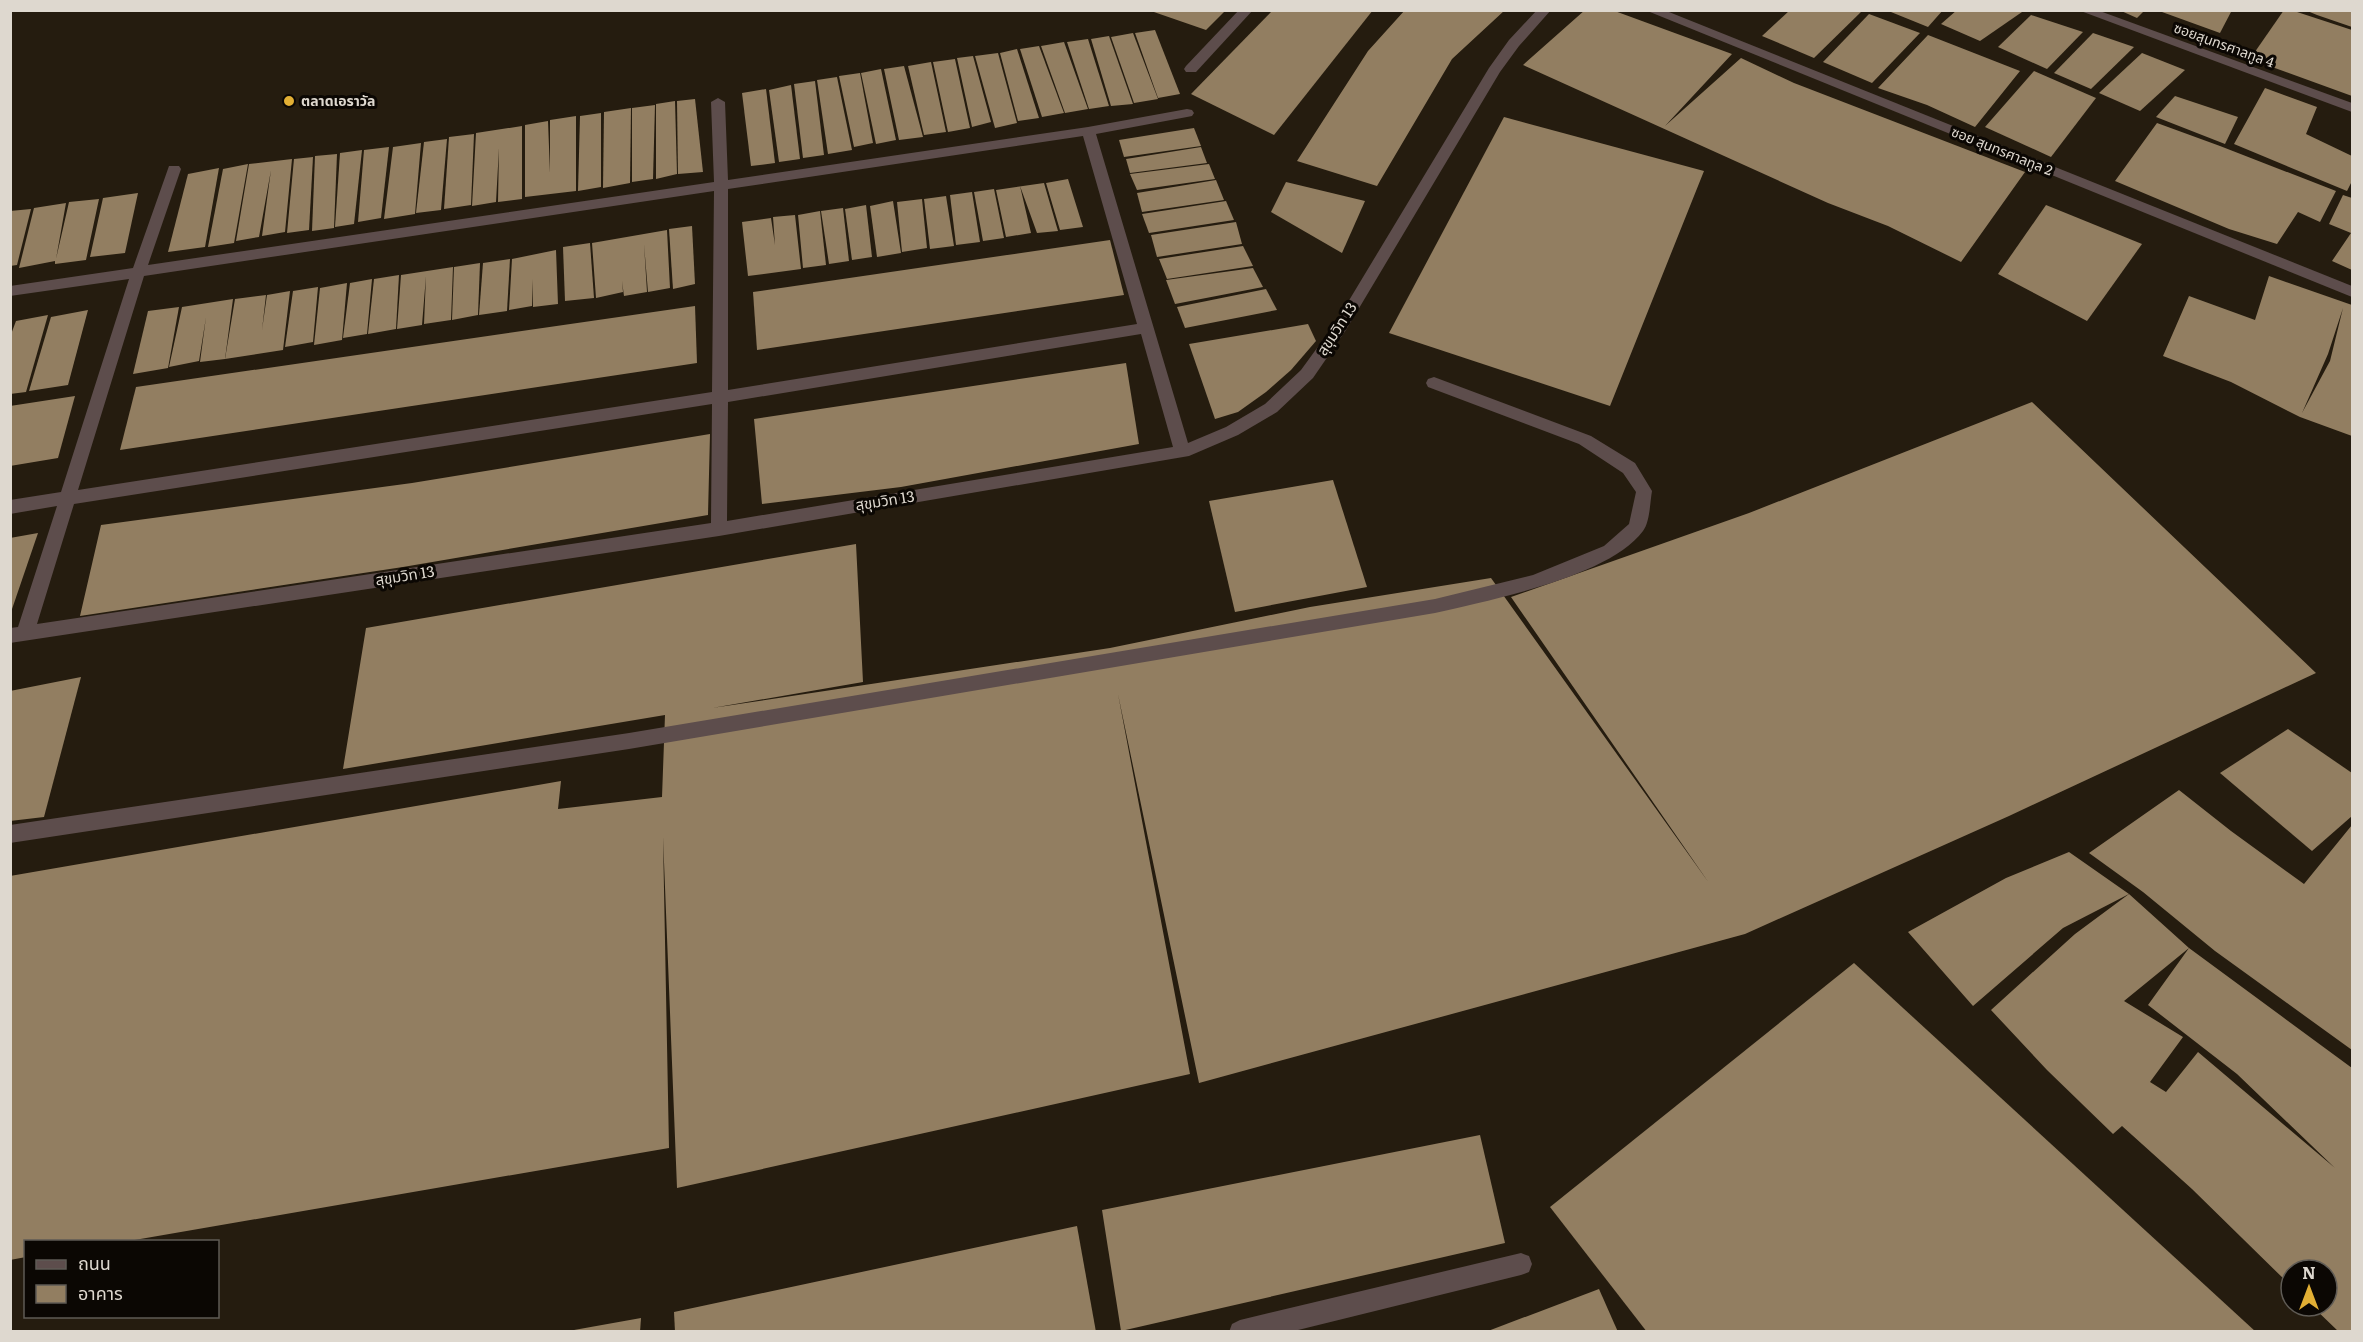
<svg xmlns="http://www.w3.org/2000/svg" width="2363" height="1342" viewBox="0 0 2363 1342" font-family="Literata,'Noto Sans Thai',serif">
<style>
.building{fill:#927e61;fill-rule:evenodd}
.lines{fill:none;stroke-linecap:round;stroke-linejoin:round}
.minor{fill:#5d4d4c;fill-rule:evenodd}
.poi-dot{fill:#e2af34;stroke:#0b0703;stroke-width:2}
.labels{text-anchor:middle;stroke-width:6;stroke-linejoin:round;paint-order:stroke}
.far-street-label{font-size:14px;fill:#ded8cf;stroke:#0b0703}
.far-poi-label{font-size:14px;font-weight:bold;fill:#ded8cf;stroke:#0b0703;text-anchor:start}
.street-label{font-size:15px;fill:#ded8cf;stroke:#0b0703}
</style>
<rect width="100%" height="100%" fill="#251c0f"/>
<g class="building">
<polygon points="1226,10 1206,30 1151,11 1151,10"/>
<polygon points="1273,10 1373,10 1274,135 1191,94"/>
<polygon points="1405,10 1505,10 1452,59 1377,186 1297,161 1368,51"/>
<polygon points="1585,10 1612,10 1732,54 1665,126 1741,58 1794,83 2025,172 1961,262 1888,226 1828,203 1523,65"/>
<polygon points="1790,10 1863,10 1814,58 1762,36"/>
<polygon points="1886,10 1943,10 1928,27"/>
<polygon points="1957,10 2017,10 2022,12 1980,41 1941,24"/>
<polygon points="2119,10 2145,10 2137,18"/>
<polygon points="2164,10 2232,10 2220,33 2162,12"/>
<polygon points="2284,10 2291,10 2352,30 2352,96 2250,59"/>
<polygon points="2305,10 2352,10 2352,27 2317,15"/>
<polygon points="1869,14 1920,33 1872,83 1823,62"/>
<polygon points="2031,15 2083,32 2047,69 1998,47"/>
<polygon points="1155,30 1180,94 1158,98 1135,33"/>
<polygon points="1133,33 1158,99 1134,103 1111,37"/>
<polygon points="2093,33 2134,47 2091,89 2054,73"/>
<polygon points="1928,35 2020,71 1975,127 1927,105 1878,88"/>
<polygon points="1109,36 1133,104 1111,106 1091,39"/>
<polygon points="1088,39 1109,106 1089,109 1067,42"/>
<polygon points="1064,42 1088,109 1065,113 1041,46"/>
<polygon points="1039,46 1064,113 1042,117 1020,49"/>
<polygon points="1017,49 1039,118 1018,121 1000,53"/>
<polygon points="998,53 1017,123 995,128 975,56"/>
<polygon points="2142,53 2185,70 2140,111 2099,93"/>
<polygon points="973,56 991,122 972,127 957,58"/>
<polygon points="955,59 970,128 948,132 933,62"/>
<polygon points="931,62 946,132 924,135 908,66"/>
<polygon points="904,66 923,137 899,140 884,69"/>
<polygon points="881,69 896,140 876,144 861,73"/>
<polygon points="2034,71 2096,98 2051,157 1985,127"/>
<polygon points="860,73 873,143 854,147 839,76"/>
<polygon points="837,77 852,150 828,154 817,80"/>
<polygon points="815,81 824,155 803,158 794,84"/>
<polygon points="791,85 800,159 779,162 769,90"/>
<polygon points="2265,88 2317,107 2306,134 2352,156 2352,181 2347,191 2234,144"/>
<polygon points="766,89 775,163 751,166 742,93"/>
<polygon points="2175,96 2238,117 2225,144 2156,117"/>
<polygon points="695,99 703,172 678,174 677,101"/>
<polygon points="675,101 677,174 656,179 656,104"/>
<polygon points="655,105 653,179 632,182 632,108"/>
<polygon points="631,108 630,183 603,188 604,112"/>
<polygon points="601,113 601,187 578,191 580,116"/>
<polygon points="576,116 576,191 525,197 525,125 548,121 550,173 550,120"/>
<polygon points="1504,117 1704,171 1610,406 1389,333"/>
<polygon points="2157,123 2220,146 2336,191 2320,222 2298,212 2277,244 2229,229 2115,181"/>
<polygon points="522,126 522,199 498,202 499,148 496,202 472,206 476,133"/>
<polygon points="1194,128 1201,146 1124,157 1119,140"/>
<polygon points="474,134 471,205 444,209 449,137"/>
<polygon points="447,139 441,210 416,213 424,142"/>
<polygon points="421,143 415,214 384,219 393,147"/>
<polygon points="389,147 381,218 358,222 364,150"/>
<polygon points="1201,147 1207,163 1130,173 1126,159"/>
<polygon points="362,150 354,224 335,227 340,153"/>
<polygon points="337,154 334,228 312,231 315,156"/>
<polygon points="313,157 309,230 287,233 294,159"/>
<polygon points="292,159 285,232 262,236 271,170 259,237 236,241 249,164"/>
<polygon points="248,164 234,243 208,247 223,169"/>
<polygon points="1209,164 1215,179 1137,190 1130,174"/>
<polygon points="219,168 205,247 168,252 188,174"/>
<polygon points="1068,179 1083,227 1060,230 1046,183"/>
<polygon points="1216,180 1224,200 1142,212 1137,193"/>
<polygon points="1286,182 1365,201 1342,253 1271,212"/>
<polygon points="1044,183 1058,231 1037,233 1020,186 1031,233 1006,237 996,190"/>
<polygon points="994,189 1004,238 983,241 974,192"/>
<polygon points="972,192 980,242 956,245 950,195"/>
<polygon points="138,193 125,253 90,257 103,198"/>
<polygon points="2343,195 2352,198 2352,270 2332,261 2351,233 2329,224"/>
<polygon points="946,196 954,246 930,249 924,199"/>
<polygon points="99,199 86,260 55,264 55,261 19,268 34,208 66,203 56,259 69,202"/>
<polygon points="922,199 927,248 902,252 897,202"/>
<polygon points="893,201 901,253 877,257 870,206"/>
<polygon points="1226,201 1234,220 1149,233 1142,214"/>
<polygon points="866,205 872,257 852,260 845,209"/>
<polygon points="2046,205 2142,244 2087,321 1998,274"/>
<polygon points="843,208 849,261 829,264 821,211"/>
<polygon points="31,209 17,265 10,266 10,211"/>
<polygon points="820,211 826,265 803,268 798,215"/>
<polygon points="795,215 801,269 748,276 742,222 771,218 775,245 773,217"/>
<polygon points="1236,222 1242,244 1157,257 1151,235"/>
<polygon points="692,226 695,284 673,289 669,229"/>
<polygon points="667,230 670,288 648,292 644,244 647,292 624,296 622,281 623,292 596,298 592,243"/>
<polygon points="1110,240 1124,295 757,350 753,292"/>
<polygon points="590,243 594,298 565,301 563,247"/>
<polygon points="1243,246 1253,266 1167,279 1159,259"/>
<polygon points="556,250 558,304 533,307 532,279 532,306 509,310 512,259"/>
<polygon points="510,259 507,311 479,315 483,263"/>
<polygon points="480,263 478,315 452,320 454,267"/>
<polygon points="453,267 451,320 424,324 426,276 422,325 397,329 401,275"/>
<polygon points="1253,268 1263,287 1175,304 1166,280"/>
<polygon points="399,275 396,329 368,334 374,279"/>
<path d="M2269 276 2352 305V436L2300 417 2231 382 2163 356 2189 296 2255 320ZM2343 308 2330 361 2302 413 2328 354Z"/>
<polygon points="372,279 367,334 343,338 350,283"/>
<polygon points="347,283 342,340 314,345 320,288"/>
<polygon points="318,287 313,342 285,347 293,291"/>
<polygon points="1266,289 1277,310 1185,328 1177,307"/>
<polygon points="290,291 283,350 225,359 235,299 266,295 262,330 267,295"/>
<polygon points="233,299 225,359 200,362 206,317 199,361 169,367 182,307"/>
<polygon points="695,306 697,363 120,450 136,387"/>
<polygon points="179,307 168,368 133,374 148,311"/>
<polygon points="88,310 68,385 29,391 51,317"/>
<polygon points="48,315 26,392 10,394 10,337 16,321"/>
<polygon points="1308,324 1316,341 1291,370 1266,392 1238,412 1215,419 1189,344"/>
<polygon points="1126,363 1139,444 901,487 762,504 754,419"/>
<polygon points="75,396 58,458 10,466 10,406"/>
<polygon points="2032,402 2316,673 2009,816 1745,934 1199,1083 1118,694 1190,1074 677,1188 663,837 669,1148 123,1242 26,1242 26,1257 10,1260 10,876 561,781 558,809 662,797 665,715 343,769 366,628 856,544 863,682 712,708 1110,648 1310,607 1491,578 1709,883 1511,597 1749,513"/>
<polygon points="710,434 708,515 403,567 80,616 101,525 412,483"/>
<polygon points="1333,480 1367,587 1235,612 1209,501"/>
<polygon points="38,533 11,612 10,612 10,538"/>
<polygon points="81,677 44,817 10,821 10,691"/>
<polygon points="2288,729 2352,773 2352,816 2312,851 2220,773"/>
<polygon points="2179,790 2231,831 2304,884 2352,825 2352,1050 2215,951 2143,892 2089,853"/>
<polygon points="2069,852 2129,894 2063,928 1973,1006 1908,932 2006,878"/>
<polygon points="2129,894 2189,948 2124,1001 2183,1037 2150,1082 2166,1092 2198,1052 2335,1168 2237,1074 2148,1005 2189,948 2352,1068 2352,1332 2339,1332 2312,1306 2327,1306 2327,1270 2291,1270 2291,1286 2192,1189 2122,1126 2113,1134 2047,1070 1991,1010 2075,934"/>
<polygon points="1854,963 2256,1332 1647,1332 1550,1207"/>
<polygon points="1480,1135 1505,1243 1121,1331 1102,1210"/>
<polygon points="1077,1226 1096,1332 675,1332 674,1312"/>
<polygon points="1599,1289 1618,1332 1488,1332 1488,1331"/>
<polygon points="641,1318 640,1332 574,1332 574,1330"/>
</g>
<g class="lines">
<g class="minor">
<polygon points="1239,10 1253,10 1196,72 1186,72 1184,69 1186,66"/>
<path d="M1537 10H1551L1519 46 1500 72 1346 330 1313 378 1277 412 1238 435 1189 456 719 536 10 643V628L18 627 57 506 10 514V500L61 492 129 279 10 296V286L133 268 169 166H179L181 169 148 265 714 182 711 102 718 98 725 102 728 180 1088 127 1187 109 1192 110 1194 113 1192 116 1187 117 1096 134 1188 443 1226 427 1265 404 1301 370 1336 322 1489 68 1509 40ZM1083 136 1137 324 728 390V189ZM714 191 712 392 78 490 144 276ZM1141 334 1173 447 727 521 728 402ZM712 404 711 523 37 624 74 504Z"/>
<polygon points="1645,10 1664,10 2352,286 2352,297"/>
<polygon points="2078,10 2097,10 2352,103 2352,112"/>
<path d="M1434 377 1591 436 1635 463 1652 491C1650 502 1650 522 1643 531 1609 577 1490 600 1435 613L629 749 10 843V825L629 733 1435 599 1533 575 1604 546 1629 524 1636 492 1623 473 1579 444 1428 387 1426 383 1428 379Z"/>
<polygon points="1521,1253 1529,1256 1532,1264 1529,1272 1521,1275 1290,1332 1229,1332 1232,1324 1240,1320"/>
</g>
</g>
<circle class="poi-dot" cx="289" cy="101" r="6"/>
<g class="labels">
<g class="far-street-label">
<text transform="translate(2224 45) rotate(20)" y="5">ซอยสุนทรศาลทูล 4</text>
<text transform="translate(2002 151) rotate(22)" y="5">ซอย สุนทรศาลทูล 2</text>
</g>
<g class="far-poi-label">
<text x="301" y="106">ตลาดเอราวัล</text>
</g>
<g class="street-label">
<text transform="translate(1337 329) rotate(-57)" y="5">สุขุมวิท 13</text>
<text transform="translate(885 501) rotate(-9)" y="5">สุขุมวิท 13</text>
<text transform="translate(405 576) rotate(-9)" y="5">สุขุมวิท 13</text>
</g>
</g>
<rect width="2363" height="1342" fill="none" stroke="#ded8cf" stroke-width="24"/>
<rect x="24" y="1240" width="195" height="78" fill="#0b0703" stroke="#5f5b55" stroke-width="1.5"/>
<rect x="36" y="1260" width="30" height="9" fill="#5d4d4c" stroke="#5f5b55" stroke-width="1.5"/>
<text x="78" y="1270" font-size="18" fill="#ded8cf">ถนน</text>
<rect x="36" y="1285" width="30" height="18" fill="#927e61" stroke="#5f5b55" stroke-width="1.5"/>
<text x="78" y="1300" font-size="18" fill="#ded8cf">อาคาร</text>
<g transform="translate(2309 1288)"><circle r="28" fill="#0b0703" stroke="#5f5b55" stroke-width="1.5"/>
<path d="M0-4.5L10 22L0 15L-10 22Z" fill="#e2af34"/>
<text y="-9" font-size="16" font-weight="bold" text-anchor="middle" fill="#ded8cf">N</text>
</g>
</svg>
